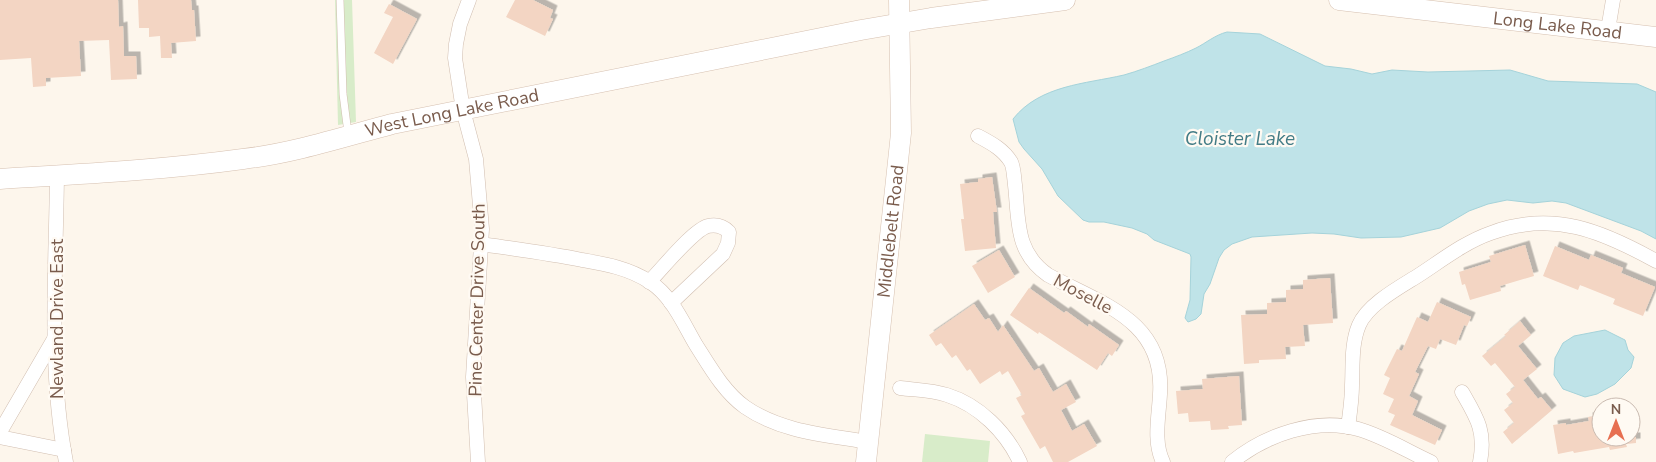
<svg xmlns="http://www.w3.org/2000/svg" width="1656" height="462" viewBox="0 0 1656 462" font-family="'Nunito Sans',sans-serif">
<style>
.green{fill:#d8ecc9}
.water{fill:#bfe3e8;stroke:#a5d3da}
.building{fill:#f3d5c3;filter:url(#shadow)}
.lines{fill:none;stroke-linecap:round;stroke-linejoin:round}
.lane-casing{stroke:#d1beb0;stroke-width:8}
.street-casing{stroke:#d1beb0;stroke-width:15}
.secondary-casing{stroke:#d6c0b0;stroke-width:21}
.lane{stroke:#fff;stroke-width:7}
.street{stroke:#fff;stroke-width:14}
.secondary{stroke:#fff;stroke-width:20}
.labels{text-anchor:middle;stroke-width:4.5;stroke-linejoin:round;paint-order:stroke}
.street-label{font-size:18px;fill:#7a5c4d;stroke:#fffaf3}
.water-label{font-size:19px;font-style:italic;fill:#437c86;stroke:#fffaf3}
</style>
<defs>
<filter id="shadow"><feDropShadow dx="4.5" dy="-4.5" stdDeviation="0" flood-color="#0004"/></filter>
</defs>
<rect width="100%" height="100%" fill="#fdf6ec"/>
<g class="green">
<polygon points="335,0 352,0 356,122 338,125"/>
<polygon points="925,434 990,441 988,462 922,462"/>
</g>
<g class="water">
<path d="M1227 32 1260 34 1325 66 1351 69 1372 74 1392 70 1428 72 1510 70 1548 81 1637 84 1656 92V239L1641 231 1566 203 1552 201 1533 203 1507 200 1488 204 1469 211 1440 228 1401 237 1361 238 1334 234 1312 233 1252 237 1232 244 1224 250 1219 258 1210 284 1204 294 1201 314 1196 319 1188 322 1185 318 1190 300 1191 257 1190 254 1154 240 1147 234 1132 228 1104 222H1089L1083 220 1058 196 1042 169 1024 149 1019 142 1013 119C1040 85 1085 84 1124 75 1138 71 1151 66 1164 61 1175 57 1186 53 1196 48 1206 43 1215 35 1227 32Z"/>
<polygon points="1605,330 1625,340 1628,350 1634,357 1631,368 1615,384 1597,394 1585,397 1563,389 1554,375 1555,358 1563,343 1574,336"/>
</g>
<g class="building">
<polygon points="0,0 118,0 119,27 123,26 124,56 136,56 137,79 111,80 109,40 79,41 81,76 46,78 46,86 33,87 31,58 0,60"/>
<polygon points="138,0 191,0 192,10 194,10 196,41 171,43 172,58 161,58 160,36 149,37 149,28 139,28"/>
<polygon points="515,0 533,0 553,10 550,18 553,19 545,36 506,17"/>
<polygon points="389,4 417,19 393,64 374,53 393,17 384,13"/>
<polygon points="992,177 997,212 993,212 996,248 965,251 961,219 964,219 960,184 978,182 978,179"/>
<polygon points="1525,245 1534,276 1500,286 1501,291 1470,300 1465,284 1462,285 1459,272 1491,262 1489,256"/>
<polygon points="1555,246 1589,260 1591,255 1623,268 1621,273 1655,287 1643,316 1613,304 1615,299 1580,285 1578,290 1543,276"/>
<polygon points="999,250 1015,277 988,293 972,266"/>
<polygon points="1330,278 1333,323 1303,325 1305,346 1285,347 1286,359 1259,360 1259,363 1244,364 1241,315 1267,314 1267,303 1286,302 1286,290 1303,289 1303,280"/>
<polygon points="1029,288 1064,313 1066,311 1088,327 1089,324 1119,345 1112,356 1108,353 1097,370 1039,332 1038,334 1010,315"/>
<polygon points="1437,302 1471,317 1467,326 1464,325 1456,345 1440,339 1436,349 1428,346 1415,372 1419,374 1409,396 1418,401 1412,415 1442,430 1435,445 1390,425 1395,415 1388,412 1394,399 1383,394 1390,378 1384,375 1397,349 1402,351 1417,317 1428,322"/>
<polygon points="974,304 985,320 989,318 998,332 1003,325 1034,371 1039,368 1053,392 1066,384 1076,402 1061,410 1072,431 1084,424 1097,446 1068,462 1053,462 1045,446 1040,449 1021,416 1025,414 1016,398 1022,395 1008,371 1002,375 1000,371 980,384 970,369 967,371 956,355 952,358 941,343 936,346 929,335"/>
<polygon points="1520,321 1531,335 1518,346 1537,369 1523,380 1538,399 1541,397 1552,410 1512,444 1503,432 1514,423 1504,410 1513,403 1506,394 1515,387 1495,363 1491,366 1482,356 1506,336 1504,335"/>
<polygon points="1239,376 1242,425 1228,426 1229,429 1211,430 1210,421 1189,422 1188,413 1178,414 1176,391 1203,389 1202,379"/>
<polygon points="1601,415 1601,437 1636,437 1636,443 1626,444 1627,447 1610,450 1609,447 1574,453 1573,451 1558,454 1553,425 1566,423 1566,425 1589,421 1588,417"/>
</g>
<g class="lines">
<g class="lane-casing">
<polyline id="lane" points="340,0 343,94 348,133"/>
</g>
<g class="street-casing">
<g id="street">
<polyline points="469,0 460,24 456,44 455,58 463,110 476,159 482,229 473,377 478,462"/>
<polyline points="1608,30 1613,0"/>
<path d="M978 136C991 143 1003 149 1011 162 1014 168 1014 178 1015 185 1019 221 1015 252 1048 275 1101 304 1165 320 1160 394 1159 416 1153 441 1163 462"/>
<path d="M57 175C56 271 48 368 66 462"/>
<path d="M481 244C515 249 548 253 582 260 605 264 629 268 650 282 672 296 683 323 696 345 710 367 724 392 745 407 781 432 827 435 868 442"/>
<path d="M649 282C662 269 693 230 708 226 717 224 724 227 729 232L728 243 723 254 671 303"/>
<path d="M900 388C916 390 932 390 947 395 979 405 1006 432 1020 462"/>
<path d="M1462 392C1477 418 1486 431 1480 462"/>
<path d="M1348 427C1350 413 1352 399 1352 385 1353 366 1351 344 1359 325 1368 304 1400 287 1419 275 1442 260 1465 242 1491 233 1553 210 1602 231 1656 261"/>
<polyline points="0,432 54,339"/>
<polyline points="0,437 64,450"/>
<path d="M1232 462C1265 435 1316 417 1358 429 1383 436 1407 451 1431 462"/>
</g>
</g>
<g class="secondary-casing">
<g id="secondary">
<path id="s1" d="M1339 0 1656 37"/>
<path id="s2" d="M0 179C81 174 163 170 243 159 294 153 343 137 392 124L861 30 931 18 1065 0"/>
<path id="s3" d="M866 462 901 133 899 0"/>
</g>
</g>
<use href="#lane" class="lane"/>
<use href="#street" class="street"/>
<use href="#secondary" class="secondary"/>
</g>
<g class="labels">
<g class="street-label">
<text dy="6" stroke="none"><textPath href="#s1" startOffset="220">Long Lake Road</textPath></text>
<text dy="6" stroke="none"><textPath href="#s2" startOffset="458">West Long Lake Road</textPath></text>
<text dy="6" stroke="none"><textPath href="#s3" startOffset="232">Middlebelt Road</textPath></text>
<text transform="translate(1083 294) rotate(28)" y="6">Moselle</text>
<text transform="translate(477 300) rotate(-89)" y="6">Pine Center Drive South</text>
<text transform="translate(57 319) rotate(-90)" y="6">Newland Drive East</text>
</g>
<g class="water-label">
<text x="1240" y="145">Cloister Lake</text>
</g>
</g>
<g transform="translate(1616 422)"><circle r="24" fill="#fffaf3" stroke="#cabbb1"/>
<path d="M0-4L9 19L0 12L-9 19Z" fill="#e76f51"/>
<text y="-8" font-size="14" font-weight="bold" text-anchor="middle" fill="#7a5c4d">N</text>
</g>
</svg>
